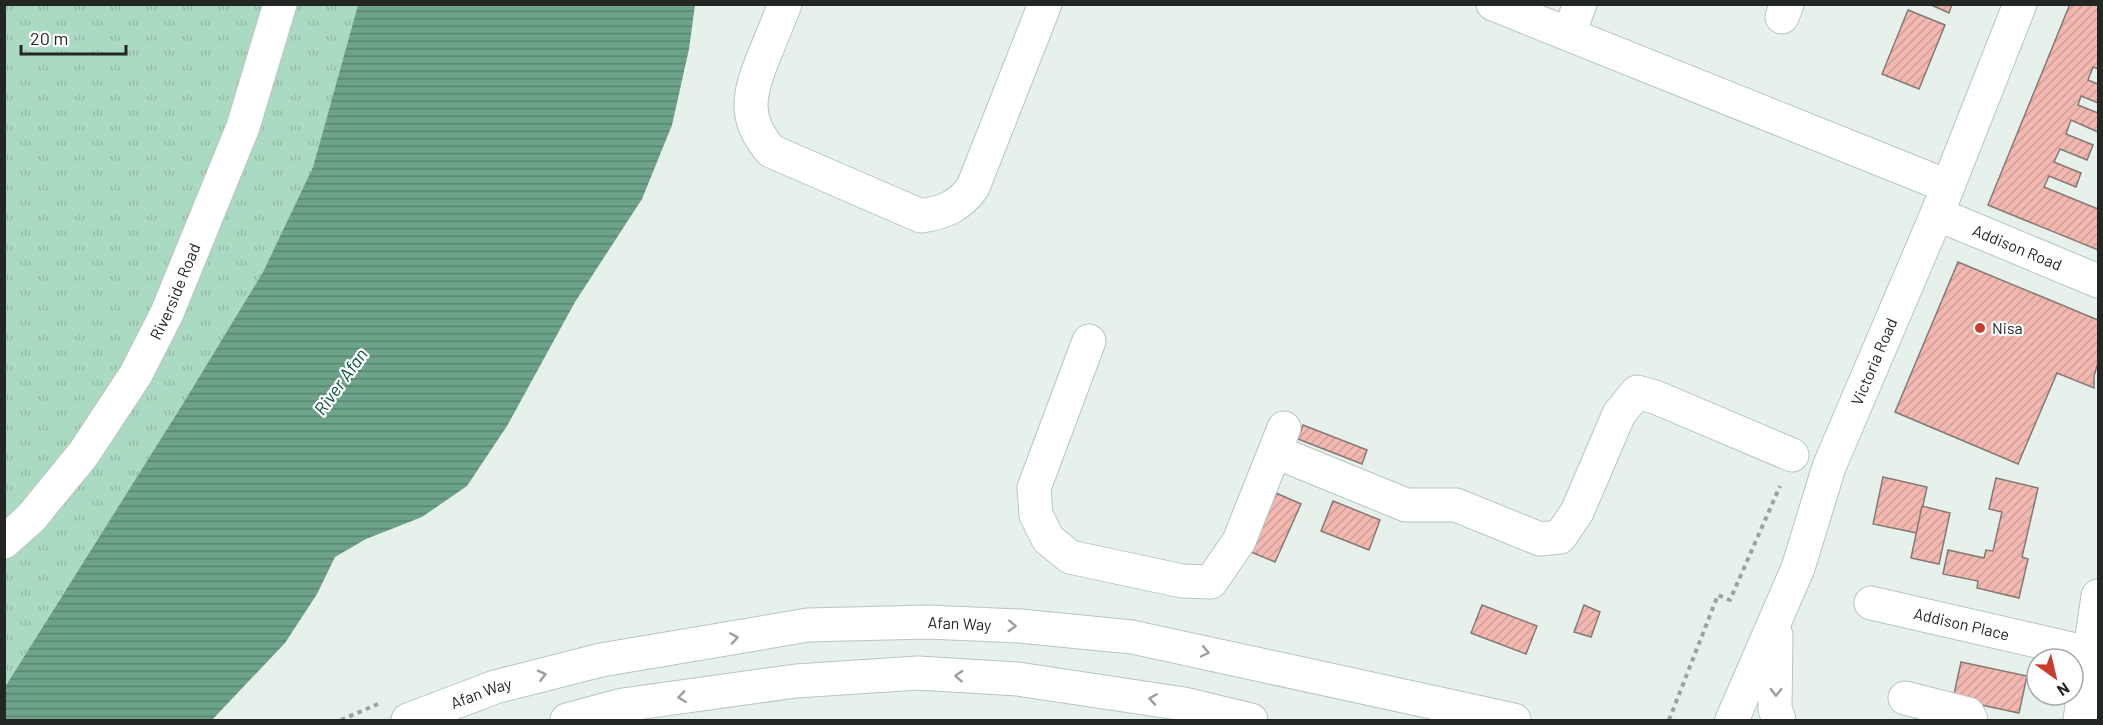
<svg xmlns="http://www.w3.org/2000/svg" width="2103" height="725" viewBox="0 0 2103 725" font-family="Barlow,sans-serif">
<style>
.grass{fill:url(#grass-tufts)}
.water{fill:url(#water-rules)}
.building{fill:url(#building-hatch);stroke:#857976;stroke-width:1.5}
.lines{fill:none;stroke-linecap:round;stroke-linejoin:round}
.minor-casing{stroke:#b9c5bf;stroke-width:35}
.major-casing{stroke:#b9c5bf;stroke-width:35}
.path{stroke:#99a29d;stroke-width:4;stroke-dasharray:4.5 4.5;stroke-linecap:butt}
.minor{stroke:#fff;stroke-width:33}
.major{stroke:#fff;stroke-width:33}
.oneway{stroke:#9c9e9c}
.poi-dot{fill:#c93c2e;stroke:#fff;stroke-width:2}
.labels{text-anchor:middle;stroke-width:4.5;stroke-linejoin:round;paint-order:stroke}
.street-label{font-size:16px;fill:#222724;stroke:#fff}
.poi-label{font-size:16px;fill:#222724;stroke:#fff;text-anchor:start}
.water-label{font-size:18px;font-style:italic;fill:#0a5238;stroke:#fff}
</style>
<defs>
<pattern id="grass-tufts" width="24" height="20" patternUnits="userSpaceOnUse" patternTransform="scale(1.5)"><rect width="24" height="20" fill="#abdac2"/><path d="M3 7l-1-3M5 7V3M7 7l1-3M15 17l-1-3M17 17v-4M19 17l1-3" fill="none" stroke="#93bba7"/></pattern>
<pattern id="water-rules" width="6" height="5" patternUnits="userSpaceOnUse" patternTransform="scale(1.5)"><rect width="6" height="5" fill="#6da389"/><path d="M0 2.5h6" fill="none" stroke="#598570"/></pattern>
<pattern id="building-hatch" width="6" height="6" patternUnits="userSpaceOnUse" patternTransform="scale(1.5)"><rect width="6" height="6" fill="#f2b8af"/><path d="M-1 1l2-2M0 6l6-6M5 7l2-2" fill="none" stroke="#cf9e96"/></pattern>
</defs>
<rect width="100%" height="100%" fill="#e5f1ea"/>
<polygon class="grass" points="5,5 358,5 313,167 263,272 184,402 5,687"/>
<polygon class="water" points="358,5 695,5 689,49 672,125 642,199 575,302 507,426 467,486 422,517 366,539 335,557 317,594 285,643 212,720 5,720 5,687 184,402 263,272 313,167"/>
<g class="building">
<polygon points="1929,4 1952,4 1949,13"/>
<polygon points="2070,4 2098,4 2098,69 2093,67 2088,80 2098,84 2098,103 2081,96 2078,105 2098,113 2098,132 2071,120 2066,134 2093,145 2087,160 2060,149 2054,162 2081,173 2076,187 2049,176 2044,187 2098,209 2098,250 1988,205"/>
<polygon points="1908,10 1945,25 1919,89 1882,74"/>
<polygon points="1958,262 2098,320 2098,363 2094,376 2094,388 2057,373 2018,464 1895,412"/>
<polygon points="1303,425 1367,450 1362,464 1298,439"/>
<polygon points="1883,477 1927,487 1917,533 1873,524"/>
<polygon points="1996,478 2038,488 2022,557 2028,559 2019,598 1977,588 1978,581 1943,574 1948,550 1984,558 1986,550 1993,551 2002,512 1989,509"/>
<polygon points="1276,493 1301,504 1275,562 1251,552"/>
<polygon points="1333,501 1380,520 1369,550 1321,531"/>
<polygon points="1922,506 1950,513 1939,564 1911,558"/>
<polygon points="1482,605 1537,626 1526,654 1471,633"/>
<polygon points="1584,605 1600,612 1591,637 1574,632"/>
<polygon points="1961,662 2027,676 2019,713 1953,699"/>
</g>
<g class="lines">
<g class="minor-casing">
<g id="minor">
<path d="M785 4C778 22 771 39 764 56 749 93 742 118 771 151L921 216C943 213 960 206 973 187L1045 4"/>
<polyline points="1493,4 1947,186"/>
<polyline points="1782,17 1787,4"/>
<polyline points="1569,33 1580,4"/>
<path id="s1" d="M1937 214 2098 281"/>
<polyline points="1089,341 1034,488 1036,515 1048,539 1070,557 1182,581 1211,582 1239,541 1284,428"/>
<polyline points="1276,452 1406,505 1456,505 1540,539 1560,537 1577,512 1619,414 1637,392 1655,397 1792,455"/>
<path id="s2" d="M4 542 31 518 84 453 136 374 167 313 243 127 280 4"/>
<path id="s3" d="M1871 603 2089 653"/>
<polyline points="1776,635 1775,709 1779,720"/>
<polyline points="1905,698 1968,714 1971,720"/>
<path id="s4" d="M1732 720 1798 568 1829 467 1937 214 2020 4"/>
<polyline points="2080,720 2098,596"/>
</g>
</g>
<g class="major-casing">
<g id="major">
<path id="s5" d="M408 720 495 687 601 660 808 625 928 622 1020 626 1132 637 1514 720"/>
<polyline points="567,720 623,705 796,681 918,673 1018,679 1184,704 1251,720"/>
</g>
</g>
<g class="path">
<polyline points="341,720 378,704"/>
<polyline points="1669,720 1718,595 1730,600 1780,486"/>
</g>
<use href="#minor" class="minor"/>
<use href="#major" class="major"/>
</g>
<defs><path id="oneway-chevron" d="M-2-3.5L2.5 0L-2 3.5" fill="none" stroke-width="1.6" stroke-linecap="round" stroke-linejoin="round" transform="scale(1.5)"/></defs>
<g class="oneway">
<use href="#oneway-chevron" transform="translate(1012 626) rotate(3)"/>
<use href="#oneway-chevron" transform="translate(734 638) rotate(-9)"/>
<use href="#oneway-chevron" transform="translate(1205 652) rotate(12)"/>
<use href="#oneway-chevron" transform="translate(542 675) rotate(-14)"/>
<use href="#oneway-chevron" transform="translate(959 676) rotate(-177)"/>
<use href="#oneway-chevron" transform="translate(1776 692) rotate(91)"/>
<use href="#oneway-chevron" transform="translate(682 697) rotate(172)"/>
<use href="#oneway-chevron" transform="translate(1153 699) rotate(-171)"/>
</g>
<circle class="poi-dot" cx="1980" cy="328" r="6"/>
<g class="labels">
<g class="street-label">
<text dy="6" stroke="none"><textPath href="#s1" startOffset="87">Addison Road</textPath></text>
<text dy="6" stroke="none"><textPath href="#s2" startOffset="306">Riverside Road</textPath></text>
<text dy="6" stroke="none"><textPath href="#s4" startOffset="386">Victoria Road</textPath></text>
<text dy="6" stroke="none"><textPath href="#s5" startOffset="564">Afan Way</textPath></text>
<text dy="6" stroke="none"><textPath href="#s3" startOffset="93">Addison Place</textPath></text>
<text dy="6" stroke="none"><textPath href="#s5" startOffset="78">Afan Way</textPath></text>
</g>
<g class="poi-label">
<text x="1992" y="334">Nisa</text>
</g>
<g class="water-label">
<text transform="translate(341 382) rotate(-54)" y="6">River Afan</text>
</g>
</g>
<rect width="2103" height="725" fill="none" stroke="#222724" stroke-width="12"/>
<g transform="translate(2055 677) rotate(146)"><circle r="28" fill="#ffffff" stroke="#a7a9a7" stroke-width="1.5"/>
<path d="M0-4.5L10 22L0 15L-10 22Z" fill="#c93c2e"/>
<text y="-9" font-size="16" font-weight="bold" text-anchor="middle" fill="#222724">N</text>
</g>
<path d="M21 45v9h105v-9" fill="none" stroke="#222724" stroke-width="3"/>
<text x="30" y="45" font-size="18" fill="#222724" stroke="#ffffff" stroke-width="4.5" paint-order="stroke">20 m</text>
</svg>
